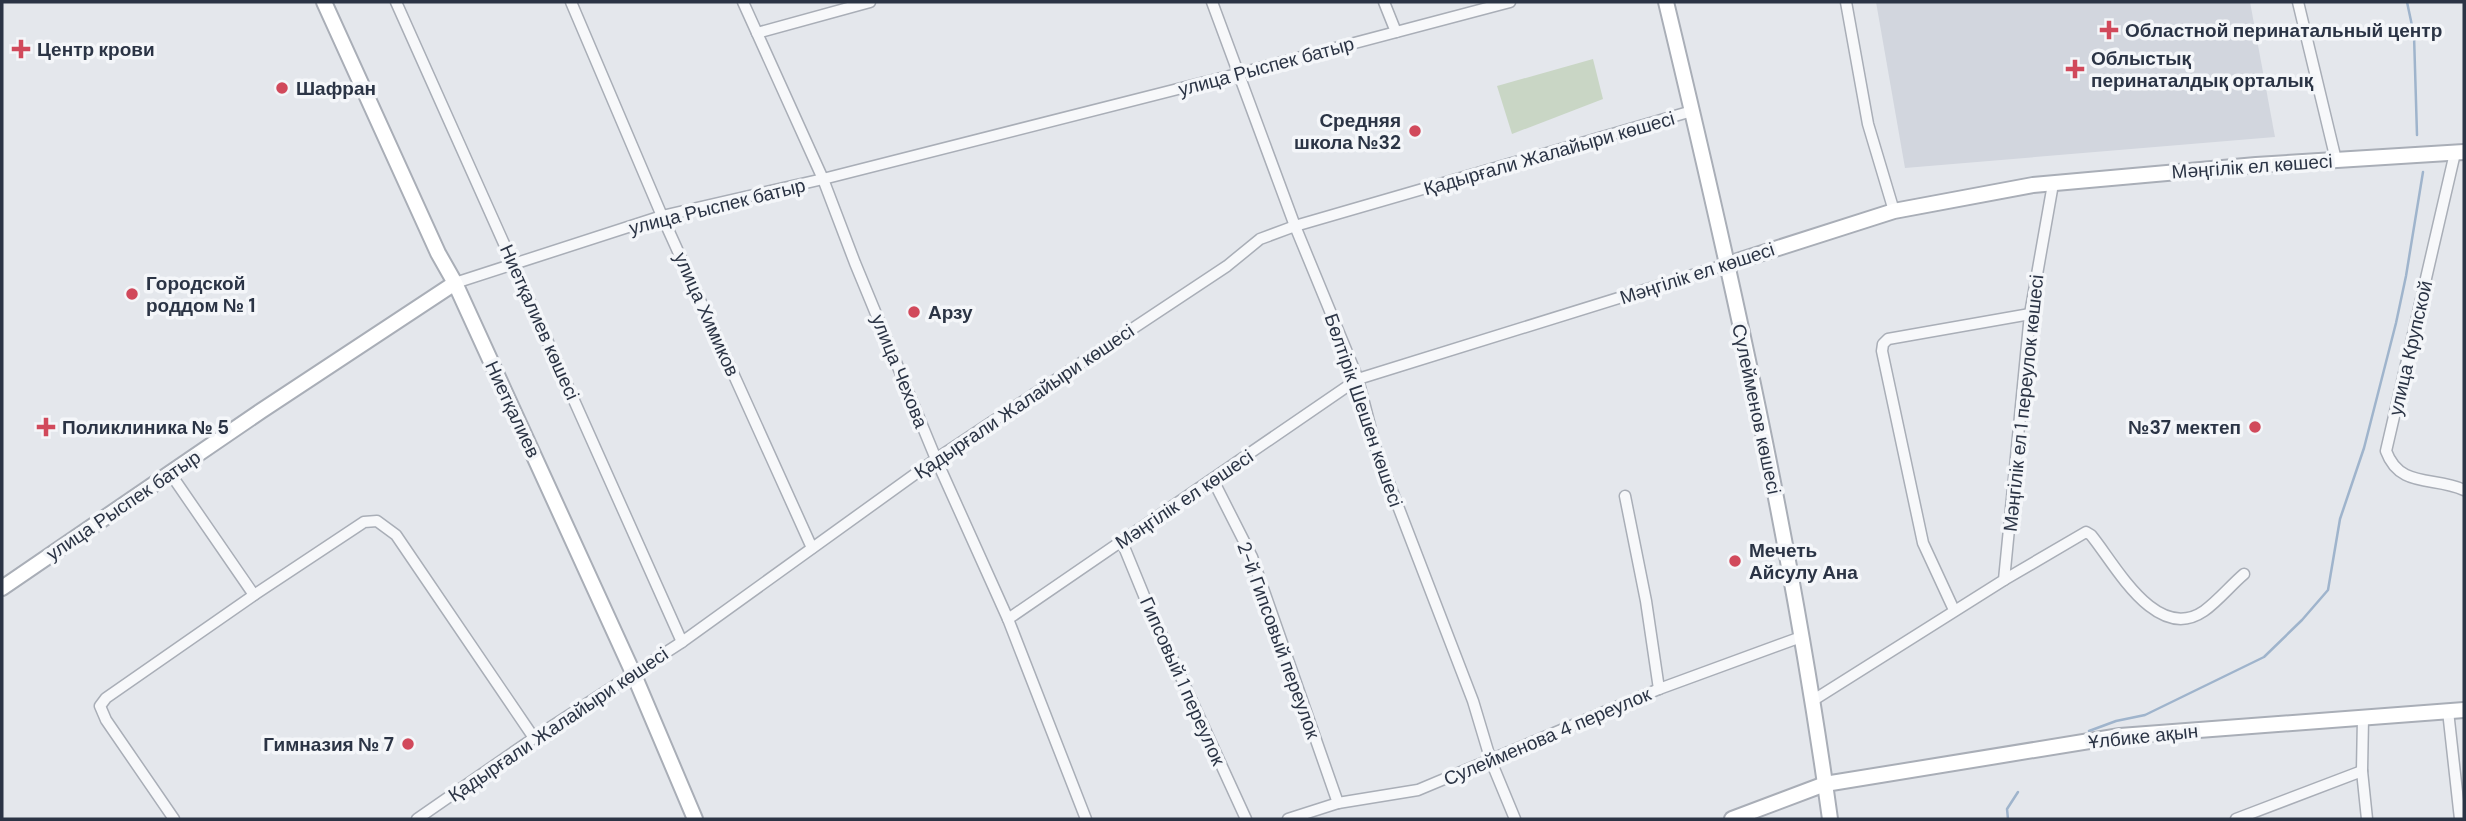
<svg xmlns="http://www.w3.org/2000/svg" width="2466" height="821" viewBox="0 0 2466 821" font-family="'DM Sans',sans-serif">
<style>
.built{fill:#d2d6de}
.green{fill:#c9d6c5}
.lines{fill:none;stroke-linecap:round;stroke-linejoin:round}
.stream{stroke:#9fb4cc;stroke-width:2.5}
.street-casing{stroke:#a9aeb7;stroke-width:13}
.secondary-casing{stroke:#a9aeb7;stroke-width:18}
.street{stroke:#f7f8fa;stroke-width:10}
.secondary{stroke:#fff;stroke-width:14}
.poi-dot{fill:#d1495b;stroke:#f4f6f9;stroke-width:2.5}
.labels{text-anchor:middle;stroke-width:7;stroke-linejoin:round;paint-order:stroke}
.poi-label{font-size:19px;font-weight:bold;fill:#2b3445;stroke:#f4f6f9;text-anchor:start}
.street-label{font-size:19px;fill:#2b3445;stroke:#f4f6f9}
</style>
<rect width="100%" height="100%" fill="#e4e7ec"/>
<polygon class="built" points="1876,2 2250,2 2275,137 1905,168"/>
<polygon class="green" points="1593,59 1603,99 1512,134 1497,86"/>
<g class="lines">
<g class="stream">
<polyline points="2407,2 2414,35 2417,135"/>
<polyline points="2089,731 2116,721 2145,715 2264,657 2302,620 2328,590 2340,519 2364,448 2396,323 2406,276 2423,172"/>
<polyline points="2008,819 2007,809 2018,792"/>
</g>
<g class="street-casing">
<g id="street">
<polyline points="396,2 682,642"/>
<polyline points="571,2 662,216 812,548"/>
<polyline points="743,2 823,179 855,263 936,459 1008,619 1086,819"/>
<polyline points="1212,2 1295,226 1358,379 1376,449 1473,701 1491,761 1515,819"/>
<polyline points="1384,2 1396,32"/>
<polyline points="1846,2 1868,124 1894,211"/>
<polyline points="2298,2 2336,160"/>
<polyline points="757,33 870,2"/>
<path d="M2455 153 2386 451C2400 489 2434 476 2464 490"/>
<polyline points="455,283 662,216 823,179 1237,74 1510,2"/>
<polyline points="170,473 254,595"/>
<polyline points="1213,480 1252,557 1338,803"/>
<polyline points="1625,496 1646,601 1659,689"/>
<polyline points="1122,542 1147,603 1246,819"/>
<path d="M2004 580 2086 532 2091 535C2115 564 2156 644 2204 611 2218 601 2231 585 2244 574"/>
<polyline points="1954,610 1923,543 1882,351 1883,344 1888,339 2030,314"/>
<polyline points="1008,619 1358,379 1728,264"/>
<polyline points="1812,701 2004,580 2030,314 2053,184"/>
<polyline points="2448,711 2460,819"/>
<polyline points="2363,718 2362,771 2367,819"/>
<polyline points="174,819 106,720 100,706 106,698 254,595 364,522 377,521 396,535 534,738"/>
<polyline points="417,819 534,738 682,642 936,459 1227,266 1260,239 1295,226 1692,111"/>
<polyline points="1288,819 1338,803 1418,790 1659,689 1801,637"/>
<polyline points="2236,819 2362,771"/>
</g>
</g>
<g class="secondary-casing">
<g id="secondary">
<polyline points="324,2 438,253 455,283 634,675 695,819"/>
<path d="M1666 2C1731 272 1792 544 1830 819"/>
<polyline points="1728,264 1894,211 2033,185 2256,165 2464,152"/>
<polyline points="2,588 261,411 455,283"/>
<polyline points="1732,819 1825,784 2120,736 2464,710"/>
</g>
</g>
<use href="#street" class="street"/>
<use href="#secondary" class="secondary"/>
</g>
<g class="poi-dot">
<path d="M2105.5 19.5h7v7h7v7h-7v7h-7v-7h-7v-7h7z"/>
<path d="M17.5 38.5h7v7h7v7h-7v7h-7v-7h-7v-7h7z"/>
<path d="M2071.5 58.5h7v7h7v7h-7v7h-7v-7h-7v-7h7z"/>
<circle cx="282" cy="88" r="7"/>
<circle cx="1415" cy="131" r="7"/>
<circle cx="132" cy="294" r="7"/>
<circle cx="914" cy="312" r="7"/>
<path d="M42.5 416.5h7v7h7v7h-7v7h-7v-7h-7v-7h7z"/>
<circle cx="2255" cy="427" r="7"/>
<circle cx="1735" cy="561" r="7"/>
<circle cx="408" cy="744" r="7"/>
</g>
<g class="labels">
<g class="poi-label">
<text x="2125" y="37">Областной перинатальный центр</text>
<text x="37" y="56">Центр крови</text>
<text x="2091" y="65">Облыстық<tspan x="2091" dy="22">перинаталдық орталық</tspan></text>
<text x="296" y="95">Шафран</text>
<text x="1401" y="127" text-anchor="end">Средняя<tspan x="1401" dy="22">школа №32</tspan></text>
<text x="146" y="290">Городской<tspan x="146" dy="22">роддом № 1</tspan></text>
<text x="928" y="319">Арзу</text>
<text x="62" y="434">Поликлиника № 5</text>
<text x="2241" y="434" text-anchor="end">№37 мектеп</text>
<text x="1749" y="557">Мечеть<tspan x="1749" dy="22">Айсулу Ана</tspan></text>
<text x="394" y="751" text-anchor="end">Гимназия № 7</text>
</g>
<g class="street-label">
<text transform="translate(1266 66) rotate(-15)" y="7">улица Рыспек батыр</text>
<text transform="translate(1549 153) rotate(-16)" y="7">Қадырғали Жалайыри көшесі</text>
<text transform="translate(2252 166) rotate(-4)" y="7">Мәңгілік ел көшесі</text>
<text transform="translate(717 206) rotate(-14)" y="7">улица Рыспек батыр</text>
<text transform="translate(1697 273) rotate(-18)" y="7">Мәңгілік ел көшесі</text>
<text transform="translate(707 314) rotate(66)" y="7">улица Химиков</text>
<text transform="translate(540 322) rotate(66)" y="7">Ниетқалиев көшесі</text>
<text transform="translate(2410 348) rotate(-77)" y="7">улица Крупской</text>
<text transform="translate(900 371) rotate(68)" y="7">улица Чехова</text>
<text transform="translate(1024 401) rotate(-34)" y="7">Қадырғали Жалайыри көшесі</text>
<text transform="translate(2023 403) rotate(-84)" y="7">Мәңгілік ел 1 переулок көшесі</text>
<text transform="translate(513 409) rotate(65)" y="7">Ниетқалиев</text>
<text transform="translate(1757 409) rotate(78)" y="7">Сүлейменов көшесі</text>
<text transform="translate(1364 410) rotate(71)" y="7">Бөлтірік Шешен көшесі</text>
<text transform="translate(1184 499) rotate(-34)" y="7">Мәңгілік ел көшесі</text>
<text transform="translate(123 505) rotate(-34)" y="7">улица Рыспек батыр</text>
<text transform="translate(1279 640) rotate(70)" y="7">2-й Гипсовый переулок</text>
<text transform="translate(1183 681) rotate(66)" y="7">Гипсовый 1 переулок</text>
<text transform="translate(558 724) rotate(-34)" y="7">Қадырғали Жалайыри көшесі</text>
<text transform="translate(1547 736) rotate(-23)" y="7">Сулейменова 4 переулок</text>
<text transform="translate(2143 736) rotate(-6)" y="7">Ұлбике ақын</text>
</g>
</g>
<rect width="2466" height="821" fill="none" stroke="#2b3445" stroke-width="7"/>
</svg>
